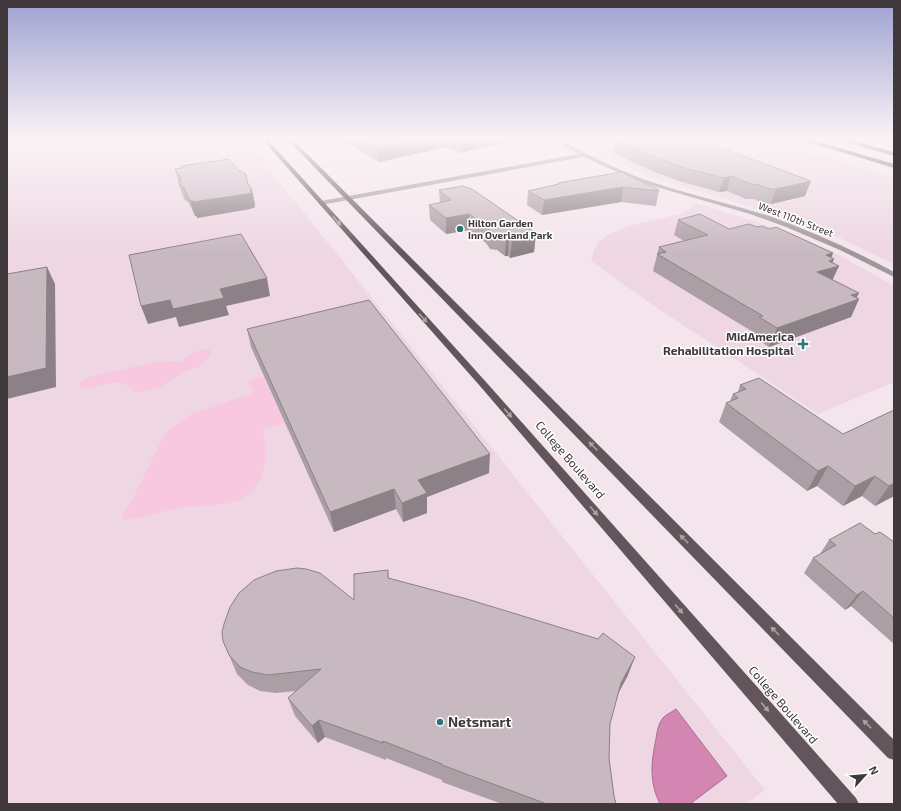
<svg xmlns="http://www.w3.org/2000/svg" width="901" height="811" viewBox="0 0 901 811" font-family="'Exo 2',sans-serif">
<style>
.built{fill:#eed6e2}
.green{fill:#f7c8e0}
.water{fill:#d386b1;stroke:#a76f8e}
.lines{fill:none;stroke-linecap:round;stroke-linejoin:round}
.minor{fill:#9f989b;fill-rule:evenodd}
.major{fill:#62565c;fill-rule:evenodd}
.highway{fill:#4c3f46;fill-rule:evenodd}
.wall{fill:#ac9ea5}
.shaded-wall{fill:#8c8186}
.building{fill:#c8b8c0;stroke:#8c8186}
.oneway{fill:#a9a2a5}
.poi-dot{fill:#2b7575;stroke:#fff;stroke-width:1.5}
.labels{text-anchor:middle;stroke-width:3;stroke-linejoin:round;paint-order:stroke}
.far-street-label{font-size:10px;fill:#3f393c;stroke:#fff}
.far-poi-label{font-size:10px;font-weight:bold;fill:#3f393c;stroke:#fff;text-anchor:start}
.poi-label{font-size:12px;font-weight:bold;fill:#3f393c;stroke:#fff;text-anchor:end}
.street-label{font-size:12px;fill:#3f393c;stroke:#fff}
.near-poi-label{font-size:14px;font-weight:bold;fill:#3f393c;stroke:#fff;text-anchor:start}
</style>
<rect width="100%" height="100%" fill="#f4e4ec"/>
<g class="built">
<polygon points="7,139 245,139 765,790 746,804 7,804"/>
<polygon points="567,139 763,139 863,168 894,178 894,264 840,238 779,215 653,178"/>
<polygon points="695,203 751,220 794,235 839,255 894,286 894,382 818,414 653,305 591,261 594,250 598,242 607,235 629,226 680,214 692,207"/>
</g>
<g class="green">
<path d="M208 349 210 350 211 354 198 367 186 371 160 387 147 391 135 392C122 376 103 385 85 389L80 386V382L86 378 155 362 183 361C189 354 198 350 208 349Z"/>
<path d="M264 377 285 423 262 430C271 458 264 497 229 503 211 506 192 505 174 509 161 511 132 522 121 519L140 485 158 447 169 430 190 415 250 394 253 391 249 383 250 381Z"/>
</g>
<path class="water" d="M676 709 727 776 690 804H660C649 781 651 763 656 739 657 732 658 724 663 718 665 715 672 712 676 709Z"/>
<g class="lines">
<path class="minor" d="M551 139H558C586 154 614 168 643 179 685 194 729 203 772 217 814 232 855 251 894 272V277L840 250 786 227 750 214 653 186 617 172 584 157 321 205 318 203 321 201 579 154Z"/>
<g class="major">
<polygon points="262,139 267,139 486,382 856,798 859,804 838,804 480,386"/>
<polygon points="287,139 292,139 894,740 894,760 888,758"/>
</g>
<g class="highway">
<polygon points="798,139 809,139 894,164 894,168"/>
<polygon points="836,139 847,139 894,152 894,156"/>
<polygon points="884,139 894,139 894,143 885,140"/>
</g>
</g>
<g class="wall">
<polygon points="339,139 517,139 460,153 447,147 379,162"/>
<polygon points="615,140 805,196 771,204 765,204 754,199 746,199 727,191 719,192 682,182 657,173 613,153"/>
<polygon points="181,166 249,185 252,190 255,205 255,207 250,209 197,218 197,216 195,216 189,203 184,199 179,184 175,169 181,168"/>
<polygon points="558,183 659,190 656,206 621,202 542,215 527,205 528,191 558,184"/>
<polygon points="439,190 536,233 534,252 510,258 508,256 505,256 497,250 490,249 486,243 469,230 446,234 430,220 429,205 440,203"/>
<polygon points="678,220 729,229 757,227 769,229 833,253 831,258 833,263 839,266 832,279 859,299 851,317 769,347 752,336 753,332 653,271 659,247 684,241 674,235"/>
<polygon points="247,329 489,473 427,497 427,513 403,522 396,509 334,532 251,347"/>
<polygon points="740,385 843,434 894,410 894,496 875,506 862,496 843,506 817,486 807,491 719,422 726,403 730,401 733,394 738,392"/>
<polygon points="875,534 894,542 894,644 851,606 845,610 804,573 813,558 820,554 829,540"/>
<polygon points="388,570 389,578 628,675 618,694 610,724 609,758 614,796 616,804 502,804 442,782 442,780 386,758 386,760 325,737 318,743 295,716 288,698 296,691 276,693 260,691 248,685 237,674 229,655 354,600"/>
</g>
<g class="shaded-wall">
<polygon points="421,139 447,139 447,147 379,162 378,149"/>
<polygon points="517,139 460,153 460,140"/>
<polygon points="246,174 249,188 250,191 252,190 255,205 255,207 250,209 197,218 193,202 247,182"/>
<polygon points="731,176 727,191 719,192 724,178"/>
<polygon points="811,181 805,196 771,204 776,189"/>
<polygon points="623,187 621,202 542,215 544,200"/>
<polygon points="190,201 193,201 197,216 195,216"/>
<polygon points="469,214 469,230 446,234 446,218"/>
<polygon points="536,233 534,252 510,258 512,241"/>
<polygon points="509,239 508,256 505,256 506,240"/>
<polygon points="833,253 830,261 834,259 830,268 839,266 831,283 810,289 826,255"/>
<polygon points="47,267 55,284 56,387 7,399 7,377"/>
<polygon points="267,278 270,296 226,306 229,315 179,327 176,317 148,324 141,306"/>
<polygon points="859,293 855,301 859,299 851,317 769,347 777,328 851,295"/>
<polygon points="490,454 489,473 427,497 427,513 403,522 402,503 418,480"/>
<polygon points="828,466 817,486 807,491 818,471"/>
<polygon points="875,476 862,496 843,506 855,486"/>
<polygon points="894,483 894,496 875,506 889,486"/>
<polygon points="394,489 396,509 334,532 330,512"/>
<polygon points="863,591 851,606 845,610 857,595"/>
<polygon points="635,657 628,675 614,701 621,683"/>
<polygon points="319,720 325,737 318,743 312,726"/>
</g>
<g class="building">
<polygon points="361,139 421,139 378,149"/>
<polygon points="617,139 686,139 702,146 708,145 720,149 724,149 811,181 776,189 770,189 759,185 751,184 731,176 724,178 685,168 660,159 615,140"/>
<polygon points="229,159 238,170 246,174 247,182 252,190 250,191 252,193 247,194 193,202 193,201 190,201 184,188 179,184 181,179 175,169 182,168 181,166"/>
<polygon points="622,172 659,190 659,191 623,187 544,200 528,191 559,184 558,183"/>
<polygon points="463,186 472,189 536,233 532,234 535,236 512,241 509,239 506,240 498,234 491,233 487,227 469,214 446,218 429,205 451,200 439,190"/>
<polygon points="700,214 729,229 749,224 757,227 762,226 769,229 776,227 833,253 826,255 834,259 829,261 839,266 817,272 859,293 851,295 859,299 777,328 759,317 763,316 657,254 666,252 659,247 708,235 678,220"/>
<polygon points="241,234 267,278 220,289 224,298 173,309 170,300 141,306 129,255"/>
<polygon points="47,267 46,368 7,377 7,274"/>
<polygon points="369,300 490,454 418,480 427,493 402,503 394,489 330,512 247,329"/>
<polygon points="759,378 843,434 894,410 894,483 889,486 875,476 855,486 828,466 818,471 726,403 738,398 733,394 746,389 740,385"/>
<polygon points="860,523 875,534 880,532 894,542 894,618 863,591 857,595 813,558 836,545 829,540"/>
<polygon points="297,568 306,569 320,573 354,600 354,574 388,570 388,578 467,599 598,639 603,633 635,657 621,683 610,724 609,758 614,796 616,804 547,804 442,765 442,764 383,741 383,743 319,720 312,726 288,698 321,669 268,675 252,672 240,667 229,655 223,641 222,632 224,624 230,607 239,593 254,580 276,571"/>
</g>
<defs><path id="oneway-solid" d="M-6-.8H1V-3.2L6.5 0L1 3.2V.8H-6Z"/></defs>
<g class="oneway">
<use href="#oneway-solid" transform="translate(337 221) rotate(48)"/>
<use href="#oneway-solid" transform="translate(423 318) rotate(48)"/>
<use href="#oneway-solid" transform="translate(508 413) rotate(49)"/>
<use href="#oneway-solid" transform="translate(593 446) rotate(-135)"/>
<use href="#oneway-solid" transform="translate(594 511) rotate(49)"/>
<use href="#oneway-solid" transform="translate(684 539) rotate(-135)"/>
<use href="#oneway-solid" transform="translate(679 609) rotate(49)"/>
<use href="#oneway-solid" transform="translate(775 631) rotate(-135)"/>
<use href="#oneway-solid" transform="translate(765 707) rotate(49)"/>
<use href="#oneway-solid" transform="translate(867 724) rotate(-135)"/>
</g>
<linearGradient id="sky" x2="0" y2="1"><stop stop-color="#9fa2d2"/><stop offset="0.55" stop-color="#faf3f6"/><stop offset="1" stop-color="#faf3f6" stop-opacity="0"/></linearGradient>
<rect width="901" height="253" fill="url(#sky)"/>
<g class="poi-dot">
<circle cx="460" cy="229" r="4"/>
<path d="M801 338h4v4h4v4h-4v4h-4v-4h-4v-4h4z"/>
<circle cx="440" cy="722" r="4"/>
</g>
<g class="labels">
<g class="far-street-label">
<text transform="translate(796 219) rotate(21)" y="4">West 110th Street</text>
</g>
<g class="far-poi-label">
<text x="468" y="227">Hilton Garden<tspan x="468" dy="12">Inn Overland Park</tspan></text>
</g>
<g class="poi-label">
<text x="794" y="341">MidAmerica<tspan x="794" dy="14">Rehabilitation Hospital</tspan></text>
</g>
<g class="street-label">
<text transform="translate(570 460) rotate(49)" y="4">College Boulevard</text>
<text transform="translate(783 705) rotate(49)" y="4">College Boulevard</text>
</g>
<g class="near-poi-label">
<text x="448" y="727">Netsmart</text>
</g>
</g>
<rect width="901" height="811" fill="none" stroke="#3f393c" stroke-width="16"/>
<g transform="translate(865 775) rotate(63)" stroke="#ffffff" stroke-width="3" paint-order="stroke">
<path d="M0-3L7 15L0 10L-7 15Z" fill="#3f393c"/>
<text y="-6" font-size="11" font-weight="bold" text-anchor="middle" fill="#3f393c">N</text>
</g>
</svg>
